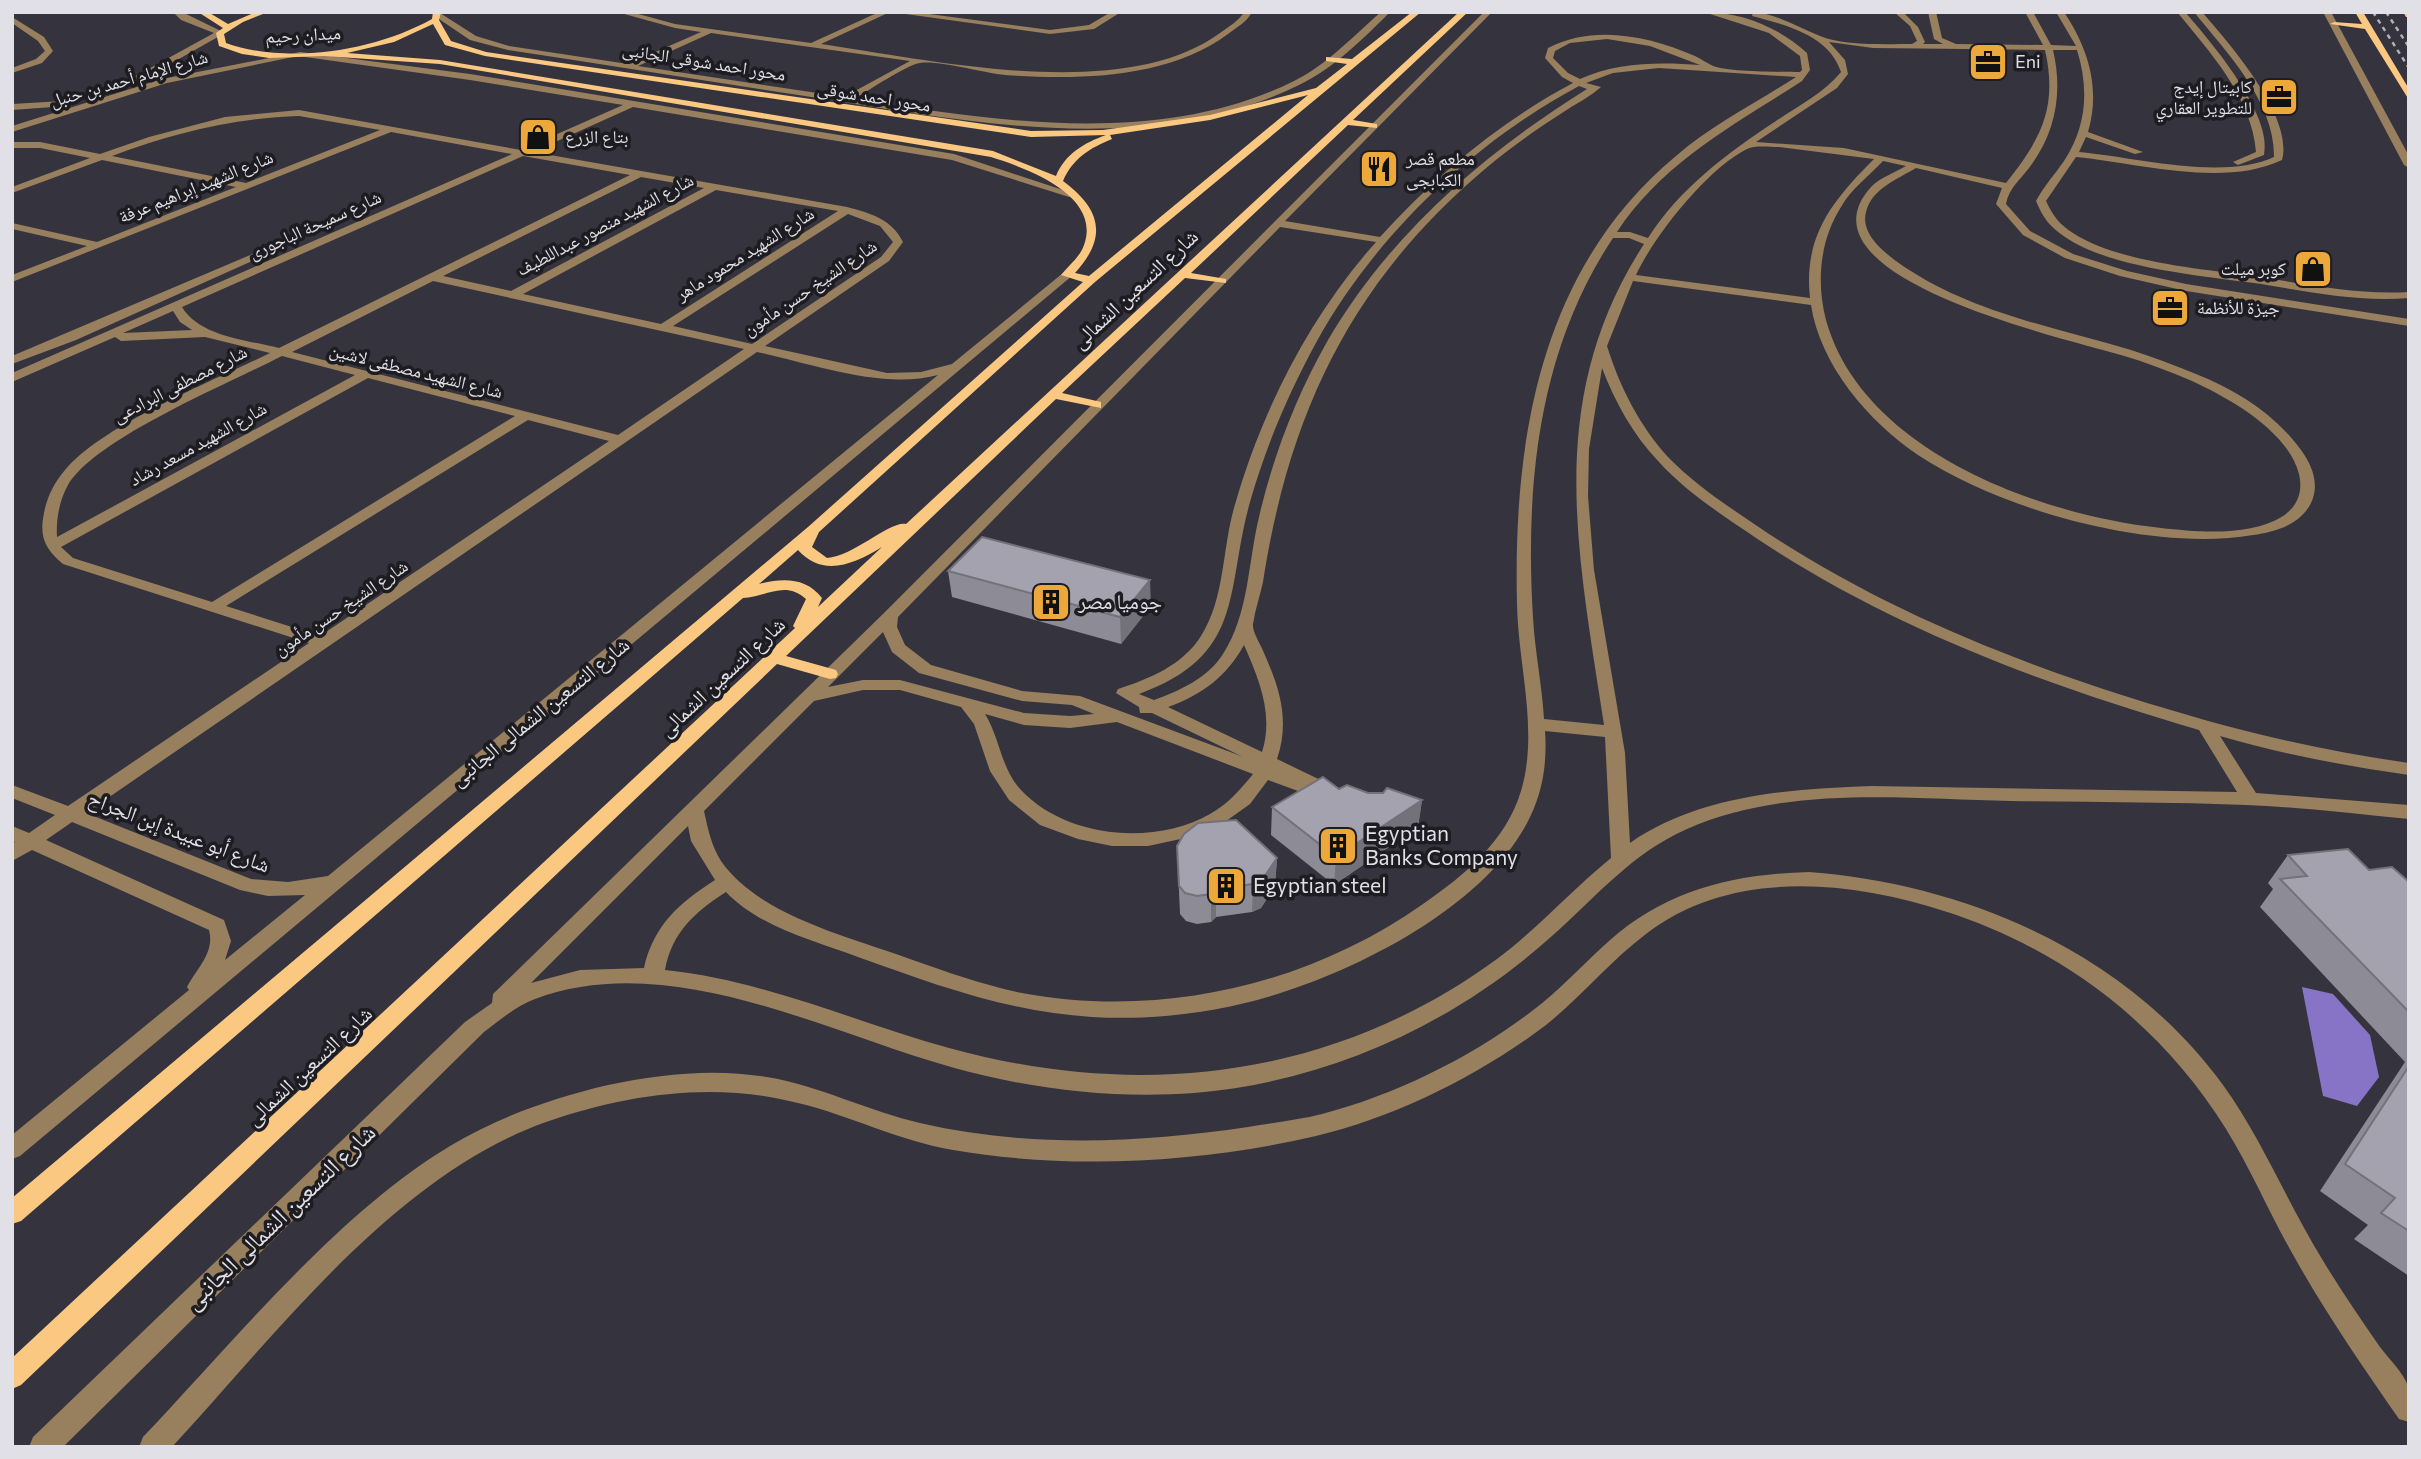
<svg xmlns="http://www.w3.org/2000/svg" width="2421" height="1459" viewBox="0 0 2421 1459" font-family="Commissioner,'Noto Naskh Arabic',sans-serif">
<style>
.water{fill:#8774c6}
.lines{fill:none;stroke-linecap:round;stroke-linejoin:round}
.minor{fill:#987f5e;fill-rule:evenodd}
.major{fill:#fbc882;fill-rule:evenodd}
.rail{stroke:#b1b0b7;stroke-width:2.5;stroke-dasharray:4.5 4.5;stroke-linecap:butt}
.wall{fill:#8d8b96}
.shaded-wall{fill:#73717a}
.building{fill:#a4a2ae;stroke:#73717a;stroke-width:2}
.labels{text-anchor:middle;stroke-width:7;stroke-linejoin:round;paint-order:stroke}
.far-street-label{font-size:18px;fill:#e1e0e6;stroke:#1d1c21}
.far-poi-label{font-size:18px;fill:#e1e0e6;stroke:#1d1c21;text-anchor:start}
.street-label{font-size:21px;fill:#e1e0e6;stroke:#1d1c21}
.poi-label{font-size:21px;fill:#e1e0e6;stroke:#1d1c21;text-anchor:start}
.near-street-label{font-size:24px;fill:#e1e0e6;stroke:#1d1c21}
</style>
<rect width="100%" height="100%" fill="#35343e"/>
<polygon class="water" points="2302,987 2333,994 2370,1035 2379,1077 2357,1106 2323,1096"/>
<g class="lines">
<g class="minor">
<polygon points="173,12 182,12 225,33 138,82 132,82 132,78 214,33 181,20"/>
<path d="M617 12H631L675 24 811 43 879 12H890L821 44C932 60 1123 104 1220 33 1228 27 1239 21 1244 12H1252C1247 22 1237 27 1228 34 1167 79 1078 80 1005 75 984 73 938 60 920 63 908 64 868 91 854 99 996 121 1159 148 1294 81 1327 65 1353 36 1381 12H1390C1364 38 1333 69 1299 85 1147 160 965 121 805 96 706 81 607 65 508 50L470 40 433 15 440 13 476 36 509 46 628 64 701 32 675 28ZM711 33 910 61 844 97 638 66Z"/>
<polygon points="891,12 914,12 1050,30 1089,25 1111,12 1121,12 1094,29 1050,34"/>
<path d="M1484 12H1492L1285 221 1380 237C1435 176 1501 121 1573 83L1562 77 1545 58 1548 48C1594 24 1649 36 1695 56 1701 59 1709 64 1713 66 1729 72 1781 72 1800 72L1802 70 1800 56 1769 33 1704 12C1742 12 1780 28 1807 53L1810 70 1802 81C1734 125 1663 162 1617 232H1630L1648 238C1679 189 1727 153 1776 121 1798 106 1824 93 1841 72 1829 35 1786 25 1752 16L1753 12C1777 14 1798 27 1820 36 1844 46 1885 44 1912 44L1917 41 1910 26 1894 12H1903L1918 27 1925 42 1923 44H1943L1934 39 1928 12H1936L1942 38 1956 44 2043 45 2025 12H2033L2051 45 2076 46 2056 12H2064C2088 48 2101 88 2088 132L2143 152 2135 154 2086 137 2079 152C2136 157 2221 181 2274 157 2275 102 2227 53 2194 12H2202C2229 43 2294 117 2282 160 2223 188 2139 163 2076 157L2046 201C2053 216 2059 224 2073 233 2119 263 2205 269 2260 277 2310 285 2358 295 2409 292V298C2358 302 2310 292 2261 284 2205 276 2112 269 2065 237 2050 227 2043 218 2036 201 2044 186 2055 174 2064 161 2087 126 2089 89 2077 50H2053C2063 92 2056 133 2029 168 2020 180 2009 188 2006 204L2030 231 2073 254 2127 271 2186 284 2409 319V326L2186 291 2120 276 2065 258 2023 235 1996 204 2002 188 1916 168C1898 179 1872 188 1866 212 1860 235 1886 254 1903 266 1973 313 2051 326 2131 350 2153 357 2174 365 2196 374 2236 390 2275 414 2301 450 2312 465 2320 484 2311 503 2300 525 2275 532 2253 535 2152 552 2003 511 1918 455 1869 422 1820 365 1811 305L1633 281 1607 346C1620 387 1639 425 1668 457 1698 488 1734 510 1769 534 1879 606 2000 656 2125 696 2219 726 2312 750 2409 763V775C2345 766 2282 754 2220 736L2256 793 2409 805V819C2355 814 2300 807 2246 805 2168 802 2089 802 2011 801 1905 799 1787 785 1687 829 1632 853 1596 897 1552 936 1453 1025 1327 1082 1194 1093 1112 1099 1029 1089 951 1067 823 1031 669 949 535 999 516 1006 500 1020 484 1032L63 1447H29L33 1437 465 1022 492 1003 493 994 884 613ZM1607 39 1650 46 1700 65C1660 62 1617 62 1580 79L1568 73 1553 58 1555 51 1570 43ZM1829 42 1873 48 2045 50C2058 107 2041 139 2006 183L1844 148 1756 142 1837 88 1848 74 1845 60ZM1659 68 1796 77C1756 103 1712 125 1676 156 1541 268 1513 437 1517 604 1518 665 1539 731 1521 791 1506 841 1465 875 1423 904 1308 985 1161 1019 1022 993 983 985 947 972 910 959 851 937 759 916 721 861 711 845 708 829 704 811L814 701 863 690H900L961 707 974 724 990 771 1009 800 1040 825 1078 839 1112 846H1148L1190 837 1222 824 1250 804 1268 780 1328 802 1335 801 1341 793 1339 789 1277 759C1290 721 1280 689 1264 653 1261 645 1252 632 1253 624 1255 610 1260 596 1263 582 1289 413 1352 281 1485 169 1509 149 1535 130 1562 113 1575 104 1590 97 1601 87L1586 83 1613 73ZM1579 86 1587 89C1483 154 1391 233 1328 340 1297 394 1273 456 1259 517 1248 562 1249 614 1223 654 1208 678 1179 691 1154 700L1139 694C1246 655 1225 591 1250 502 1266 446 1289 392 1317 341 1375 236 1474 142 1579 86ZM1779 147 1874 159C1833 200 1803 236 1810 298L1636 275C1654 236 1708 168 1747 149 1755 145 1769 147 1779 147ZM1883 161 1906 166C1896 172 1879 178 1871 187 1789 278 2072 340 2121 355 2145 362 2169 371 2192 381 2229 398 2288 431 2299 474 2303 491 2298 506 2283 516 2250 537 2198 532 2161 528 2040 515 1862 451 1826 320 1816 282 1820 240 1841 207 1851 189 1869 176 1883 161ZM1280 227 1376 242C1309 317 1261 412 1234 508 1222 550 1225 598 1201 636 1183 665 1149 679 1118 689L1116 693 1139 707 1140 713H1152L1241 756 1080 696 1022 691 931 665 905 645 897 627 898 617ZM1613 238H1629L1644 244C1543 400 1578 552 1604 725L1544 719C1542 685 1535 652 1533 618 1525 485 1538 351 1613 238ZM1602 368C1615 402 1633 435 1659 462 1687 493 1724 516 1759 540 1893 629 2045 685 2199 730L2237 792 1871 786C1790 789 1699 795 1630 843L1625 753 1594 570 1588 496 1589 449ZM883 632 892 652 919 673 1022 701 1072 705 1094 714 1070 716 1024 713 900 680H863L828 687ZM1244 645C1259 679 1274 715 1262 752L1168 707C1202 695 1227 676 1244 645ZM985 714 1024 725 1070 728 1117 722 1253 774C1240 790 1228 804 1210 814 1154 846 1066 838 1021 790 1001 769 1000 738 985 714ZM1545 731 1605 737 1611 858C1572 890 1538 928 1497 959 1334 1078 1142 1101 949 1048 855 1022 763 980 665 970 672 932 695 912 726 892 759 927 815 941 858 957 936 985 1009 1012 1092 1017 1143 1020 1196 1015 1245 1003 1342 980 1495 906 1534 808 1544 784 1547 757 1545 731ZM688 826 691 841 715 880C680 902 653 926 644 968L580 970 531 983Z"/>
<path d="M2177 12H2185C2211 42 2273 114 2264 155L2238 165 2233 162 2256 152C2252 98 2210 52 2177 12Z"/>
<polygon points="2323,12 2331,12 2409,156 2409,168 2404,165"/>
<polygon points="12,17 44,37 53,51 42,63 12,73 12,68 36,59 45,51 38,41 12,23"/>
<path d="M300 52 470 74 954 154 1078 195 1069 197 952 160 633 107 533 152 847 207C870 213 892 219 903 242L889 261 765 346 887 373 921 372 952 364 1063 273 1073 275 20 1156 12 1159V1135L189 990 187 987C197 968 215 953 209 930L32 850 12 861V844L15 842 12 841V826L29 833 55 815 12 798V785L68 806 309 643 63 564C45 549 39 537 44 513 47 497 54 483 65 470 102 425 215 380 270 353L205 337 121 341 115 337 12 382V373L512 154 391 132 12 282V275L87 246 12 229V223L97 242 236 187 102 160 12 193V187L90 158 40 148H12V142H40L100 154 149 137 225 117 299 110 521 150 623 105 470 80 298 56 167 83 12 132V126L162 79ZM299 116 380 130 246 183 112 156C173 133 233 118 299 116ZM523 156 630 175 279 348C248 340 200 337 182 307ZM641 177 704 188 511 291 443 276ZM716 190 838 211 661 324 523 294ZM848 214 880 226 893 242 881 257 752 344 673 326ZM433 281 744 349 618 435 292 352ZM173 311 180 322 192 330 123 333ZM757 352C813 364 882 390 938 375L328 876 288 882 251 879 86 813ZM282 356 355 375 57 537C56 520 59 501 68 485 96 438 230 383 282 356ZM368 378 515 416 212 602 73 558 61 547ZM528 420 609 441 320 636 226 606ZM72 822 240 890 268 896 305 895 225 960 231 941 224 920 46 840Z"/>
<polygon points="63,101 66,106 12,110 12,104"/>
<polygon points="288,239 297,241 76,340 12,364 12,356"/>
<path d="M1809 872C1967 884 2127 953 2223 1085 2262 1139 2287 1202 2322 1259 2340 1289 2360 1318 2380 1347 2389 1359 2403 1372 2408 1386 2412 1395 2409 1412 2409 1422L2399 1419C2363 1367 2327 1315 2296 1260 2271 1217 2252 1171 2226 1129 2161 1024 2061 948 1944 911 1848 880 1730 869 1646 934 1610 961 1581 997 1546 1025 1480 1075 1396 1117 1316 1136 1202 1163 1068 1170 953 1150 896 1140 852 1116 798 1103 715 1081 626 1094 546 1122 395 1176 278 1332 172 1447H139L143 1437C234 1341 337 1214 450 1146 498 1117 553 1098 608 1085 660 1074 714 1068 767 1077 820 1086 868 1111 920 1123 1028 1148 1139 1143 1248 1127 1272 1123 1298 1120 1322 1114 1395 1095 1472 1057 1532 1011 1560 990 1583 964 1609 941 1666 890 1734 874 1809 872Z"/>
</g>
<g class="major">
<path d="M198 12H208L228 24 256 12H268L243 22 224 34 226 43C287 65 375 51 432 19L433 12H441L439 20 451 41 486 52 1031 131 1103 130 1210 115 1316 88 1347 64 1326 61V57L1352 59 1412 12H1421L1095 282 819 532 812 547 827 558C854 556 891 520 906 524L1459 12H1468L1353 120 1377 124V128L1348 125 1191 273 1226 279V283L1185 278 1062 393 1101 402V408L1056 399 786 656 836 670 838 674 836 678 830 679 777 664 21 1385 12 1389V1358L795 628 793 626 806 599C785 580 766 597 743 598L21 1221 12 1224V1198L808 527 1083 282 1061 275C1069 265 1080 257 1084 245 1102 195 1026 168 991 157L440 64 324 56 269 58 242 54 219 46 216 33 223 28ZM433 24 445 45 485 56 1031 137 1106 135C1084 143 1065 154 1056 176L993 151 440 60 347 53 394 42ZM1308 95 1089 276 1075 273C1108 237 1101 209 1063 181 1073 158 1090 148 1112 139L1110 135 1210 120ZM882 547 818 607 822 598C806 577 782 578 759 584L798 550C823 578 854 564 882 547Z"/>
<polygon points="2355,12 2363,12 2409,89 2409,100 2365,29 2330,24 2334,22 2362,24"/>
<polygon points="2403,12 2409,12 2409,17 2406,17"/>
</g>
<g class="rail">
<polyline points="2373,12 2409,68"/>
<polyline points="2386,12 2409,47"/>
</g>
</g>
<g class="wall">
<polygon points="948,571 1151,606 1121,644 952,597"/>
<polygon points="1339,789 1422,800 1418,827 1334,885 1271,835 1272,807"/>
<polygon points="1177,846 1277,858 1275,886 1261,908 1252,912 1216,917 1211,922 1197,924 1186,921 1180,914"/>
<polygon points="2288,855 2369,870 2409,882 2409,1276 2354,1239 2368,1225 2320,1191 2405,1062 2260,907 2273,889 2268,883"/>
</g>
<g class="shaded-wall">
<polygon points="1150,580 1151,606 1121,644 1120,617"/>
<polygon points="1422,800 1418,827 1334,885 1336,857"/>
<polygon points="1277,858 1275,886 1261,908 1252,912 1253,884"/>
<polygon points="1216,889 1216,917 1211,922 1211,894"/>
</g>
<g class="building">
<polygon points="982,537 1150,580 1120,617 948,571"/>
<polygon points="1323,777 1339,789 1347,785 1368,793 1383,793 1387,788 1422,800 1336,857 1272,807"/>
<polygon points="1236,820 1277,858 1262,880 1253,884 1216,889 1211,894 1197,896 1185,893 1179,886 1177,846 1184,834 1198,823"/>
<polygon points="2348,849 2369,870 2392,867 2409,882 2409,1012 2280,879 2307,876 2288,855"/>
<polygon points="2409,1066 2409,1231 2381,1213 2395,1198 2345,1164"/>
</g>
<defs>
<g id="office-square" transform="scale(2.0125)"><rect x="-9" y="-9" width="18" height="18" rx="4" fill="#eda83b" stroke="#1d1c21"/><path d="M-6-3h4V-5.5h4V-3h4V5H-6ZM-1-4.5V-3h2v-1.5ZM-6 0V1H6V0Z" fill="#111"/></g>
<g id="shop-square" transform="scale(2.0125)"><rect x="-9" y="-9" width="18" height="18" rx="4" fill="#eda83b" stroke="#1d1c21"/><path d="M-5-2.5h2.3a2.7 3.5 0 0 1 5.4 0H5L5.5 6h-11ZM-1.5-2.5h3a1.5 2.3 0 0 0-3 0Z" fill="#111"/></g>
<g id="restaurant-square" transform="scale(2.0125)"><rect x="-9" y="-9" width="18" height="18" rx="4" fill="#eda83b" stroke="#1d1c21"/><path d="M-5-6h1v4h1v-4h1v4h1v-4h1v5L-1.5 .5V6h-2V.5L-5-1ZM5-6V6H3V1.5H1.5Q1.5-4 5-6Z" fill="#111"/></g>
<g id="building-square" transform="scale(2.0125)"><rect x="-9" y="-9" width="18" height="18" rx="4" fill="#eda83b" stroke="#1d1c21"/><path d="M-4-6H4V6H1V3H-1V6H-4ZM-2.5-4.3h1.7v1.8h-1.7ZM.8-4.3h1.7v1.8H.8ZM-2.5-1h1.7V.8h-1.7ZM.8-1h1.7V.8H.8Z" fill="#111"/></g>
</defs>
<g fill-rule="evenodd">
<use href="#office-square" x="1988" y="62"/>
<use href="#office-square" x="2279" y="97"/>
<use href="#shop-square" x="538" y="137"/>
<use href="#restaurant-square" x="1379" y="169"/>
<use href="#shop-square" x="2313" y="269"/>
<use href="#office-square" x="2170" y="308"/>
<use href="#building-square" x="1051" y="602"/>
<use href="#building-square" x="1338" y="846"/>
<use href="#building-square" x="1226" y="886"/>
</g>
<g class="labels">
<g class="far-street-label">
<text transform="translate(303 35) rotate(-3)" y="6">ميدان رحيم</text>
<text transform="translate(704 62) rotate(9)" y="6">محور احمد شوقى الجانبى</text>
<text transform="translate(129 79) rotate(-16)" y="6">شارع الإمام أحمد بن حنبل</text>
<text transform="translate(874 97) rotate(9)" y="6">محور احمد شوقى</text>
<text transform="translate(196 187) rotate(-22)" y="6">شارع الشهيد إبراهيم عرفة</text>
<text transform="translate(315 225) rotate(-24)" y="6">شارع سميحة الباجورى</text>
<text transform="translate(605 225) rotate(-28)" y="6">شارع الشهيد منصور عبداللطيف</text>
<text transform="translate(745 254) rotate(-32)" y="6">شارع الشهيد محمود ماهر</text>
<text transform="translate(810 288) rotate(-34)" y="6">شارع الشيخ حسن مأمون</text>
<text transform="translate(416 371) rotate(14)" y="6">شارع الشهيد مصطفى لاشين</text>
<text transform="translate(180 384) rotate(-27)" y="6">شارع مصطفى البرادعى</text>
<text transform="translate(198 444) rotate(-29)" y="6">شارع الشهيد مسعد رشاد</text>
<text transform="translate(341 608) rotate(-34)" y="6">شارع الشيخ حسن مأمون</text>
</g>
<g class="far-poi-label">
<text x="2015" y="68">Eni</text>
<text x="2252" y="93" text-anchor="end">كابيتال إيدج<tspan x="2252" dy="21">للتطوير العقاري</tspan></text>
<text x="565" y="143">بتاع الزرع</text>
<text x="1406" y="165">مطعم قصر<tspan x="1406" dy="21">الكبابجى</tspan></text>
<text x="2286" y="275" text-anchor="end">كوبر ميلت</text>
<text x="2197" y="314">جيزة للأنظمة</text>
</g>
<g class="street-label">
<text transform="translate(1135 289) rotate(-43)" y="7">شارع التسعين الشمالى</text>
<text transform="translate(722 677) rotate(-43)" y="7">شارع التسعين الشمالى</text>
<text transform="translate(540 712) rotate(-39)" y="7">شارع التسعين الشمالى الجانبى</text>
<text transform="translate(179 832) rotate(21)" y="7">شارع أبو عبيدة إبن الجراح</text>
<text transform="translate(309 1066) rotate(-43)" y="7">شارع التسعين الشمالى</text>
</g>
<g class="poi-label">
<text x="1078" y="609">جوميا مصر</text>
<text x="1365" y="841">Egyptian<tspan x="1365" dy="24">Banks Company</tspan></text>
<text x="1253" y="893">Egyptian steel</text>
</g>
<g class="near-street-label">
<text transform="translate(280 1217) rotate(-44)" y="8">شارع التسعين الشمالى الجانبى</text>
</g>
</g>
<rect width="2421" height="1459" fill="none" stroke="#e1e0e6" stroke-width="28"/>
</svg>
